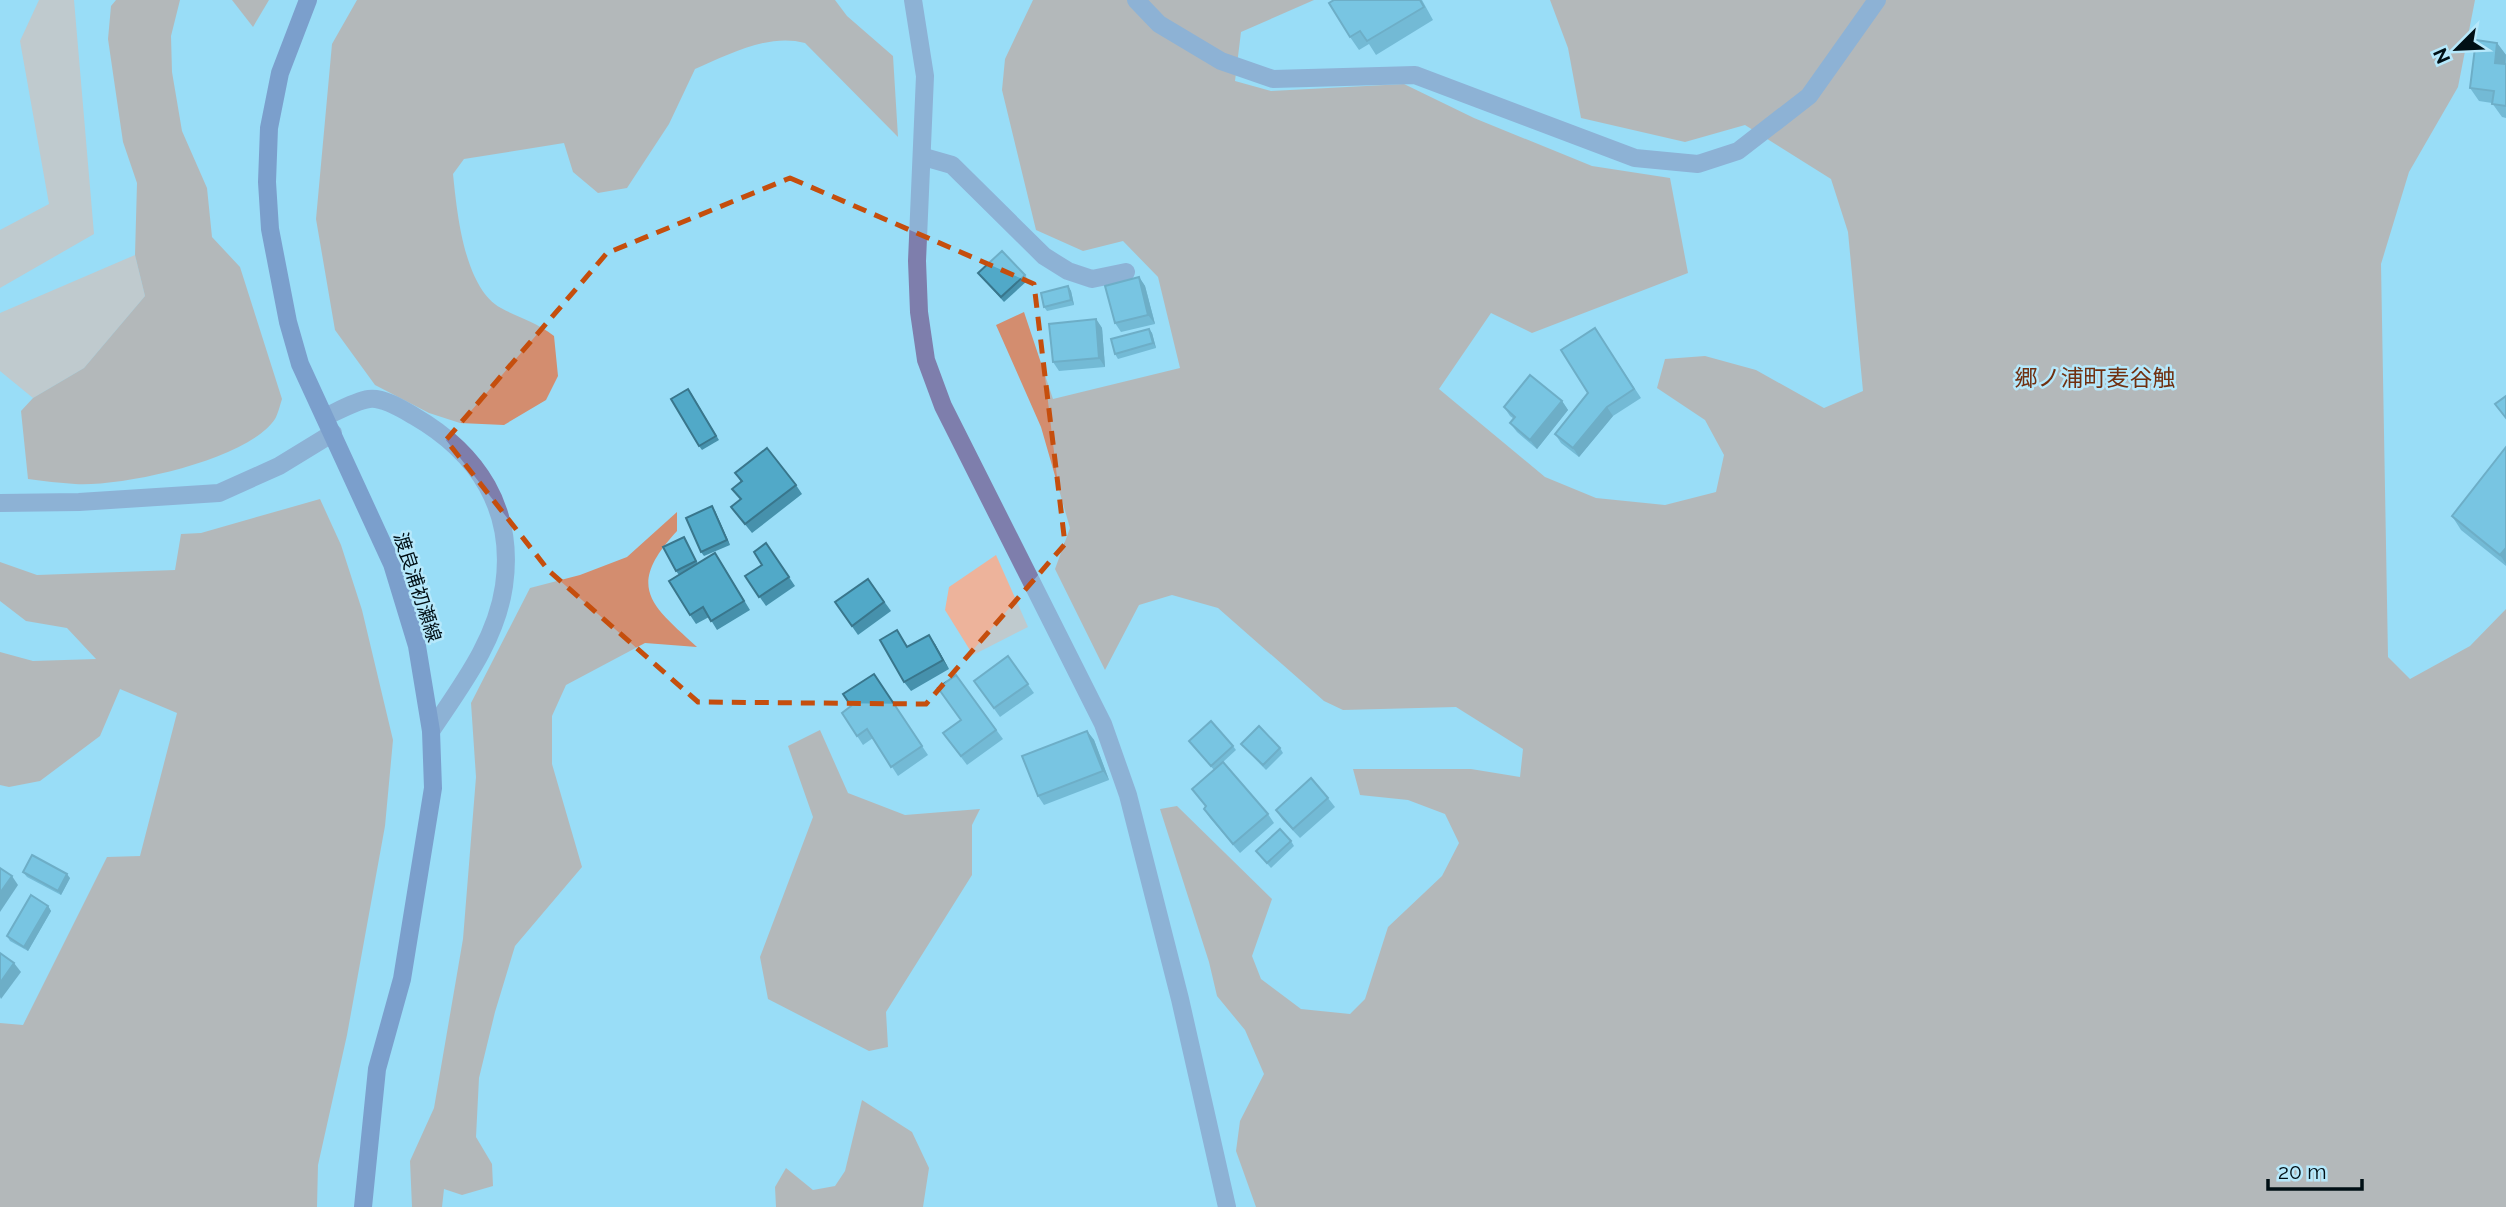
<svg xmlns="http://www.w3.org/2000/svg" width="2506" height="1207" viewBox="0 0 2506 1207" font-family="Raleway,'Noto Sans JP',sans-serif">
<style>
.green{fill:#edb39b}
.forest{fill:#d38d6f}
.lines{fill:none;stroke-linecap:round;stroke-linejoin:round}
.lane{stroke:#7e7eac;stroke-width:18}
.street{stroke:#7e7eac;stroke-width:18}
.secondary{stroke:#585497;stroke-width:18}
.wall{fill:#4691ac}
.shaded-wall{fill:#39768c}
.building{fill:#51a9c8;stroke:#39768c;stroke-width:2}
.marked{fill:none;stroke:#c54e0d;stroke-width:5;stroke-dasharray:14 9;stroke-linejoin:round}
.labels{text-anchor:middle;stroke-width:5;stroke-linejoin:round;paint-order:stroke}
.street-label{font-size:19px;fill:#000f15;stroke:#b6e8fb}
.quarter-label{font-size:23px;fill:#703010;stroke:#b6e8fb}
</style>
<rect width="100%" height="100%" fill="#99ddf7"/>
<g class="green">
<polygon points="39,0 74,0 94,234 0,288 0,230 49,204 20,41"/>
<polygon points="135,255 145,296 84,368 33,398 0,371 0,313"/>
<polygon points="996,555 1028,627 973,655 945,610 949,587"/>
</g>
<g class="forest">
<path d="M116 0H180L171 36 172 72 182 131 207 188 212 237 240 267 282 399C280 405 278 414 275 419 248 460 122 487 75 484 60 483 43 481 28 479L21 411 33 398 84 368 145 296 135 255 137 183 123 142 108 39 111 6Z"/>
<polygon points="232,0 269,0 253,27"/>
<path d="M357 0H835L847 16 893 56 898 137 805 43C768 33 728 55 695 69L669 124 627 188 598 193 573 172 564 143 464 159 453 174C457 212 464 288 501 308 521 319 535 321 554 336L558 376 546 400 504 425 460 423 429 413 375 385 335 330 316 219 332 44Z"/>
<polygon points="1033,0 1314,0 1241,32 1235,81 1271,91 1404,84 1474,118 1592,166 1670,178 1688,273 1532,333 1491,313 1439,389 1545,477 1596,498 1665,505 1716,492 1724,455 1705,420 1657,388 1665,359 1705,356 1756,370 1824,408 1863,391 1848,232 1831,179 1745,125 1685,142 1581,118 1568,48 1550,0 2475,0 2458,87 2409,172 2381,264 2388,657 2410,679 2470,646 2506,609 2506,1207 1256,1207 1236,1151 1240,1121 1264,1074 1245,1030 1217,996 1209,962 1160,809 1177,806 1272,899 1252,956 1261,979 1301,1009 1350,1014 1365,999 1388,927 1442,876 1459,843 1445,814 1408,800 1360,795 1353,769 1471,769 1520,777 1523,749 1456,707 1343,710 1324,701 1218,608 1172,595 1139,605 1105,670 1055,569 1070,528 1041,427 996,325 1024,312 1053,399 1180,368 1158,277 1123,241 1083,251 1036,230 1002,90 1005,59"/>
<polygon points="320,499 341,545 362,610 393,740 385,826 347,1035 318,1165 317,1207 0,1207 0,1023 23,1025 107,857 140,856 177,713 120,689 100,736 40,781 9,787 0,785 0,652 33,661 96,659 67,628 26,621 0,601 0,562 37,575 175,570 181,534 201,533"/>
<path d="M677 512V531C625 587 651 605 697 647L645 643 566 685 552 716V764L582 867 515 946 495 1012 479 1078 476 1137 492 1164 493 1186 462 1195 444 1189 442 1207H412L410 1161 434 1108 463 939 476 777 471 703 530 588 580 575 627 557Z"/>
<polygon points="820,730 848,793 905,815 980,809 972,825 972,875 886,1012 888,1047 869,1051 768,999 760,957 813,817 788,746"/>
<polygon points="862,1100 912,1132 929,1168 923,1207 776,1207 775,1187 786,1168 813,1190 835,1186 845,1171"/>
</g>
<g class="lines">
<g class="lane">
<polyline points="1136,0 1159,24 1221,61 1273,79 1415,75 1635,158 1698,164 1738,151 1809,96 1877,0"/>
<polyline points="924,157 952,165 1044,256 1068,271 1092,279 1126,272"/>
<path d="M325 417C338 411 355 401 369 399 383 397 402 409 414 416 478 453 515 509 504 586 496 641 461 686 431 731"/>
</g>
<g class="street">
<polyline points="913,0 925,76 917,261 919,312 926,360 943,406 1103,724 1128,795 1180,999 1227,1207"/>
<polyline points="0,503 79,502 219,493 279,466 333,433"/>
</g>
<polyline class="secondary" points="308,0 280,73 269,128 267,182 270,229 288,322 300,364 392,564 417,646 431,731 433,788 402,979 377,1069 363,1207"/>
</g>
<g class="wall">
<polygon points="1334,0 1423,0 1422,0 1433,20 1376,55 1369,44 1359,50 1350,37"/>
<polygon points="2497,43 2506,55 2506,118 2502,117 2492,103 2479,101 2470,88"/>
<polygon points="978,273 1025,275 1028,280 1004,302"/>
<polygon points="1139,277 1145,286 1155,324 1121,332 1115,323"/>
<polygon points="1068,286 1071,291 1074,305 1047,311 1044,307"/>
<polygon points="1096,319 1102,328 1105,367 1059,371 1053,362"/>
<polygon points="1595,328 1641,398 1613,416 1579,457 1561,443 1555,434 1588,393"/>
<polygon points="1149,329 1152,333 1156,348 1118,359 1115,354"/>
<polygon points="691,393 719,440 702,450 699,446"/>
<polygon points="1562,401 1568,410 1537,449 1517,432 1510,423 1514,419 1510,416 1504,407"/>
<polygon points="2506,447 2506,566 2461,530 2452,516"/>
<polygon points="735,473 796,485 802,494 752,533 731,507 740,500 741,482"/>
<polygon points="715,511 730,545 704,556 701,552"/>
<polygon points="684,537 698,564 721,562 750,610 717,630 709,617 696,624 690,615 679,575 676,571"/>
<polygon points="766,543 795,586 766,606 745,576 762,565"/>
<polygon points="868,579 891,611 858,635 835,602"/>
<polygon points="897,630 908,647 935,644 949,669 911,691 904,682"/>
<polygon points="1008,656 1034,693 1000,717 974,681"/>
<polygon points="874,674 928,755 898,776 873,738 863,745 842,713 851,706"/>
<polygon points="956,675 1003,739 967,765 943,733 961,720"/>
<polygon points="1087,731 1094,740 1109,780 1044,805 1038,796"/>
<polygon points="1189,741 1233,746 1236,750 1223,762 1268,814 1274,823 1240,853 1210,818 1204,809 1206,807 1192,789 1214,770"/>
<polygon points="1241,744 1280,748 1283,753 1266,770"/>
<polygon points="1328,798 1335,807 1300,838 1282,819 1276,810"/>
<polygon points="1291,841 1294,846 1271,868 1256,851"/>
<polygon points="23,872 70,878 61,895 27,877"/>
<polygon points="48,906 51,911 28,951 10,941 7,936"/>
</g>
<g class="shaded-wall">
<polygon points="2497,43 2506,55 2504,76 2495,63"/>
<polygon points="1139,277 1145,286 1155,324 1148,315"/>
<polygon points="1068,286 1071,291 1074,305 1071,300"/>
<polygon points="1096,319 1102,328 1105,367 1099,358"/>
<polygon points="1149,329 1152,333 1156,348 1153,343"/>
<polygon points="1562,401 1568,410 1537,449 1530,440"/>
<polygon points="1607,407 1613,416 1579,457 1573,448"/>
<polygon points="712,506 715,511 730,545 727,540"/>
<polygon points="2506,548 2506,564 2500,555"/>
<polygon points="929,635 935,644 949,669 943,660"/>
<polygon points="1087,731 1094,740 1109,780 1103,771"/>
<polygon points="67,874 70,878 61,895 58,891"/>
<polygon points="12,876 18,885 0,912 0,893"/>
<polygon points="48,906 51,911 28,951 24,947"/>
<polygon points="14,963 21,972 1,999 0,997 0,983"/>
</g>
<g class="building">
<polygon points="1334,0 1420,0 1424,7 1367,41 1360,31 1350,37 1329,3"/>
<polygon points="2476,40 2497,43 2495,63 2506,64 2506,106 2492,104 2494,91 2470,88"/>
<polygon points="1002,251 1025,275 1001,297 978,273"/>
<polygon points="1139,277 1148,315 1115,323 1105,286"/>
<polygon points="1068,286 1071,300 1044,307 1041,293"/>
<polygon points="1096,319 1099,358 1053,362 1049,324"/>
<polygon points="1595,328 1634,389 1607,407 1573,448 1555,434 1588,393 1561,350"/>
<polygon points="1149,329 1153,343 1115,354 1111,339"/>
<polygon points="1530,375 1562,401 1530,440 1510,423 1515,417 1504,407"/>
<polygon points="688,389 716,436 699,446 671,399"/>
<polygon points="2506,396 2506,418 2495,404"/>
<polygon points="2506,447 2506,548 2500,555 2452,516"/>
<polygon points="767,448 796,485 745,524 731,507 741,499 732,489 742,481 735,473"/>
<polygon points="712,506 727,540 701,552 686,518"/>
<polygon points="684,537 696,561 676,571 663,547"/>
<polygon points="766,543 789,577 759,597 745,576 762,565 754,552"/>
<polygon points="715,553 744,601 711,621 703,607 690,615 669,581"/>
<polygon points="868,579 884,602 852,626 835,602"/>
<polygon points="897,630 907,647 929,635 943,660 904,682 880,640"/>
<polygon points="1008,656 1028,684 994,708 974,681"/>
<polygon points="874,674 922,746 891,767 867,729 857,736 842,713 851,706 843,694"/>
<polygon points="956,675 996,730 961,756 943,733 961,720 938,688"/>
<polygon points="1211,721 1233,746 1211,766 1189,741"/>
<polygon points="1259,726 1280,748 1263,765 1241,744"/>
<polygon points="1087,731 1103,771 1038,796 1022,756"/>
<polygon points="1223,762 1268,814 1233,844 1204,809 1206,806 1192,789"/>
<polygon points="1311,778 1328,798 1293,829 1276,810"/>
<polygon points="1280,829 1291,841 1267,863 1256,851"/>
<polygon points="32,855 67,874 58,891 23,872"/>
<polygon points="0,868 12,876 0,893"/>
<polygon points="31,895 48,906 24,947 7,936"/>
<polygon points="0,953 14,963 0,983"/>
</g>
<path d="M0 0H2506V1207H0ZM790 178 1034 284 1065 544 926 704 698 702 549 571 446 440 607 253Z" fill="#99ddf7" fill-opacity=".55" fill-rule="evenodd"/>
<path class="marked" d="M790 178 1034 284 1065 544 926 704 698 702 549 571 446 440 607 253Z"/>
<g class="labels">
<g class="street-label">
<text transform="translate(418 587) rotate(72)" y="7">渡良浦初瀬線</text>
</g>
<g class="quarter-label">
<text x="2095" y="386">郷ノ浦町麦谷触</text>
</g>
</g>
<g transform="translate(2457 49) rotate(246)" stroke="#b6e8fb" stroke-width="5" paint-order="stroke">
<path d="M0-5L12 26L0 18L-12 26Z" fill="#000f15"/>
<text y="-10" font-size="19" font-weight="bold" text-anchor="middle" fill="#000f15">N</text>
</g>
<path d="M2268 1179v10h94v-10" fill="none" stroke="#000f15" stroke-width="3.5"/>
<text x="2278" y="1179" font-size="21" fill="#000f15" stroke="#b6e8fb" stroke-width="5" paint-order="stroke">20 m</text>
</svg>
